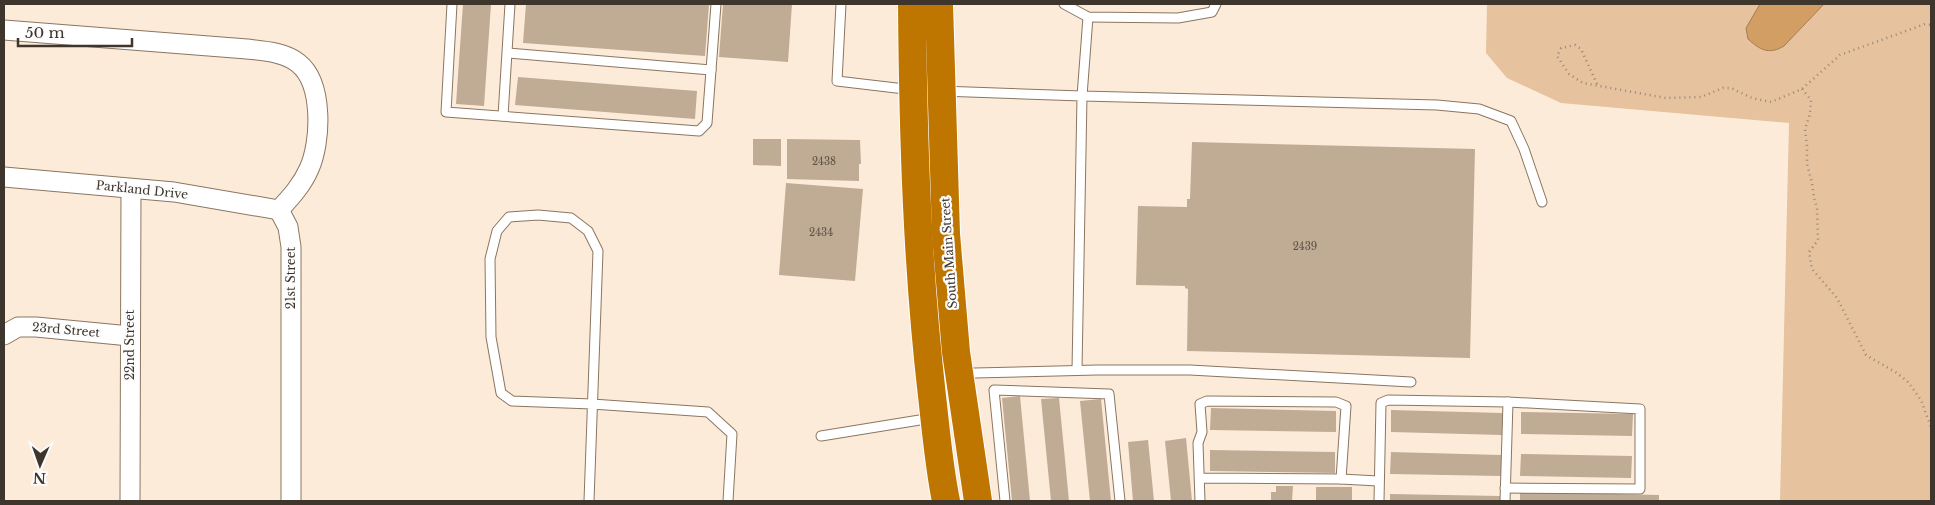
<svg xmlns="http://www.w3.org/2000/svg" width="1935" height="505" viewBox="0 0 1935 505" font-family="'Libre Baskerville',serif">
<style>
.green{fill:#e6c29e}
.water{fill:#d39e64;stroke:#a67e53}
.building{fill:#c0ab95}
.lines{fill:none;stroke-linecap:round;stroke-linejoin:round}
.lane-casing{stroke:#8a7661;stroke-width:11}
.street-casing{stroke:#8a7661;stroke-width:21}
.highway-casing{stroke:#fff;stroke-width:30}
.path{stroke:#95887b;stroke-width:2.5;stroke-dasharray:1 4;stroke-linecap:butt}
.lane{stroke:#fff;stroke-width:9}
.street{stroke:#fff;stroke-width:19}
.highway{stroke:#bf7600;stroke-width:28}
.labels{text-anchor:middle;stroke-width:4.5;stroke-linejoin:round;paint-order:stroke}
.number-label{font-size:10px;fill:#5e5246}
.street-label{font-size:12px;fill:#3e352c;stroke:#fcfcfc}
</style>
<rect width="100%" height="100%" fill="#fdebd9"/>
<polygon class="green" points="1487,4 1931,4 1931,501 1780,501 1789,123 1561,103 1507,78 1486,53"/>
<path class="water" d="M1760 4H1824L1784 46C1769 55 1760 50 1748 39L1746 28Z"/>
<g class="building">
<polygon points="463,4 491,4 484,106 456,104"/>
<polygon points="526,4 709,4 705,56 523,43"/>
<polygon points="723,4 792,4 788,62 719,57"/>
<polygon points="518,77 697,91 695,119 515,105"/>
<polygon points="753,139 781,139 781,166 753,165"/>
<polygon points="787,139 860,140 861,164 859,164 859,181 787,179"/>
<polygon points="1192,142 1475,149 1470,358 1187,351 1188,289 1185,288 1185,286 1136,285 1138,206 1187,207 1187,199 1190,199"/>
<polygon points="786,183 863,189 855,281 779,275"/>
<polygon points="1020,396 1030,501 1012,501 1002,398"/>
<polygon points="1059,398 1069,501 1051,501 1041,399"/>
<polygon points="1101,399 1111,501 1090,501 1080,401"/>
<polygon points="1211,408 1336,411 1336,432 1210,430"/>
<polygon points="1391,410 1502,413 1502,435 1391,432"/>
<polygon points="1521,412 1633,414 1632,436 1521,434"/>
<polygon points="1186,438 1192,501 1171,501 1165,441"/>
<polygon points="1148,440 1154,501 1133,501 1128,442"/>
<polygon points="1210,450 1335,452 1335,473 1210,471"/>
<polygon points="1391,452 1501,455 1501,476 1390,474"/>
<polygon points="1521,454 1632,456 1631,478 1520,476"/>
<polygon points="1276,486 1293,486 1292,501 1271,501 1271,492 1276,492"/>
<rect x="1316" y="487" width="36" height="14"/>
<polygon points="1520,492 1659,495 1659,501 1520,501"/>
<polygon points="1390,494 1501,496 1500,501 1390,501"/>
</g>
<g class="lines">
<g class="lane-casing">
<g id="lane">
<polyline points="452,4 446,112 699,131 707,123 716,4"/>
<polyline points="841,4 837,81 913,90 1082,96 1077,370"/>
<polyline points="1064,4 1088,17 1178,18 1212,12 1216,4"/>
<polyline points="1088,17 1082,96 1437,105 1479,109 1511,121 1524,149 1542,202"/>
<polyline points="508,53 711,70"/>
<polyline points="503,116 510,4"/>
<polyline points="932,374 1097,370 1190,370 1411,382"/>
<polyline points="821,436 932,418"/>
<polyline points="1199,478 1341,479 1346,406 1336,402 1207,401 1200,404 1202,432 1198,443 1200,501"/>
<polyline points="1341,479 1378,481"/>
<polyline points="1505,488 1640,489 1640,409 1508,402"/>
<polyline points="589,501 598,251 588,231 571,218 538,215 509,217 497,231 490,259 491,337 501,393 512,401 592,404 708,412 732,434 728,501"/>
<polyline points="1005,501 994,390 1109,394 1120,501"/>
<polyline points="1379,501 1381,403 1388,400 1508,402 1505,501"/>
</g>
</g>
<g class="street-casing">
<g id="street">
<path d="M4 30 247 49C264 51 284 52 298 63 324 83 321 143 309 169 302 185 291 197 279 210"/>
<polyline points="4,177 174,192 279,210"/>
<polyline points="279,210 288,227 291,247 291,501"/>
<polyline points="4,335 18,327 36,327 130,336"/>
<polyline points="130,501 131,189"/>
</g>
</g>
<g class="highway-casing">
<g id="highway">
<path d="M912 4C913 135 917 266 932 396 936 431 939 467 946 501"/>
<polyline points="939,4 946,234 956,352 978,501"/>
</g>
</g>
<g class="path">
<polyline points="1597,84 1581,49 1575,45 1561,48 1557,56 1569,74 1583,83 1666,98 1701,97 1723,88 1731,88 1752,98 1771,102 1802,89 1840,55 1925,24 1931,25"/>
<polyline points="1802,89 1811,100 1810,114 1805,129 1807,146 1807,164 1812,183 1814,198 1817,208 1818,240 1809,252 1812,269 1837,298 1866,355 1897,373 1908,382 1921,400 1931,427"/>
</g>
<use href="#lane" class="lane"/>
<use href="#street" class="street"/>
<use href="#highway" class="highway"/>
</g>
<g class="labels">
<g class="number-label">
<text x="824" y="165">2438</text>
<text x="821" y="236">2434</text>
<text x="1305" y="250">2439</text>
</g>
<g class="street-label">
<text transform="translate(142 190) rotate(6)" y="4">Parkland Drive</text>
<text transform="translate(949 253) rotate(-94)" y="4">South Main Street</text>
<text transform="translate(291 278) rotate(-90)" y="4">21st Street</text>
<text transform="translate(66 330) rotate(5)" y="4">23rd Street</text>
<text transform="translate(130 345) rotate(-90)" y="4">22nd Street</text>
</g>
</g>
<rect width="1935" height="505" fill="none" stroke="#3e352c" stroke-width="10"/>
<g transform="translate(40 465) rotate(182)" stroke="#fcfcfc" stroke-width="4" paint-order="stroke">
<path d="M0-4L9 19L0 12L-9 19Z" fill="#3e352c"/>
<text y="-8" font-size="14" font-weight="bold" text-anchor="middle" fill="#3e352c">N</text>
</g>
<path d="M18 38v8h114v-8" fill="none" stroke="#3e352c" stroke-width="2.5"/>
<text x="25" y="38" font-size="15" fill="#3e352c" stroke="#fcfcfc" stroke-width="4" paint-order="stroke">50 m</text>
</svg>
